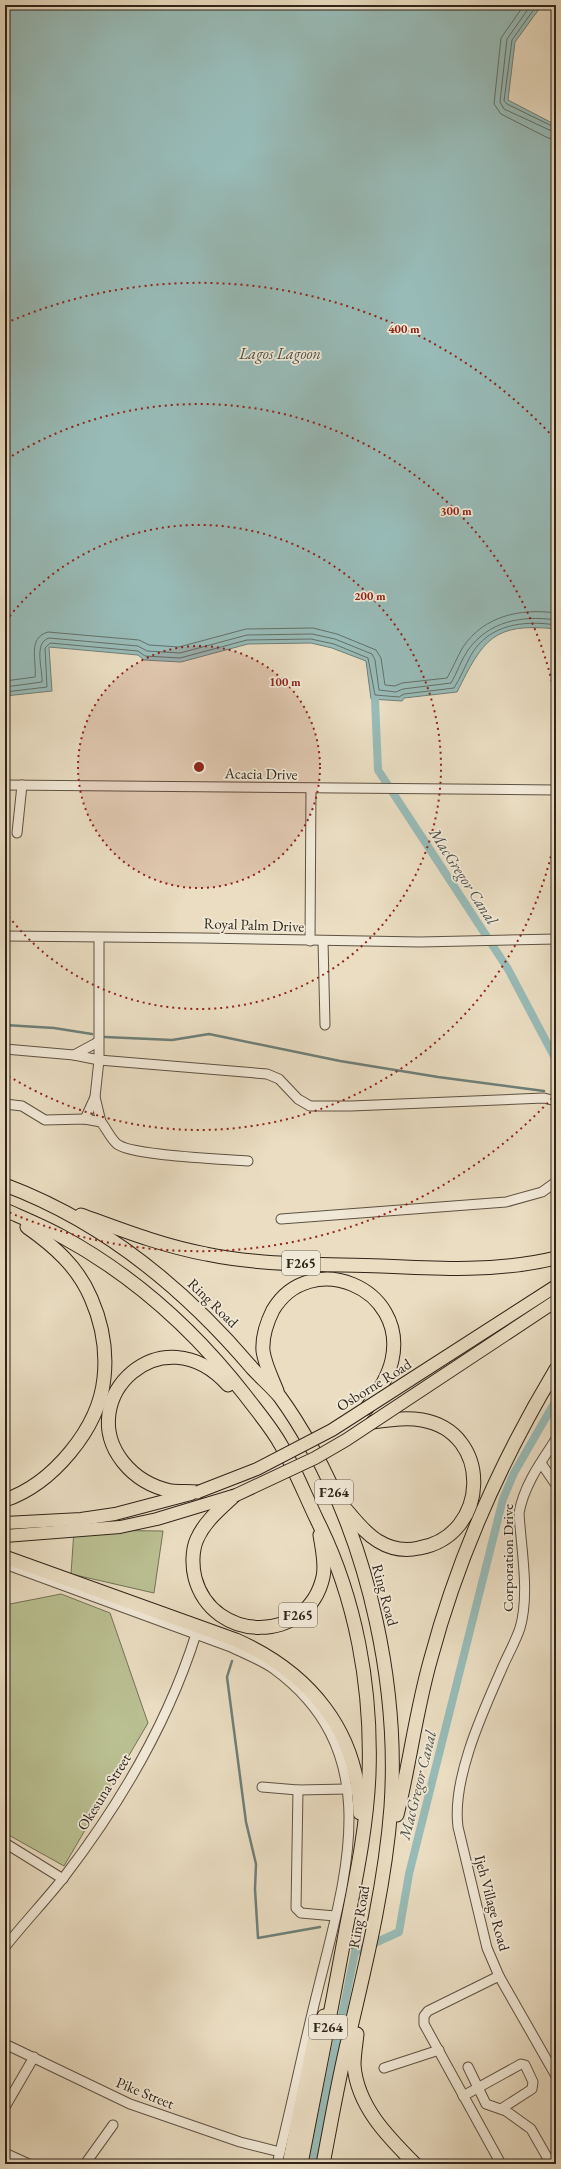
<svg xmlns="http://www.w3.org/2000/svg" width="561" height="2169" viewBox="0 0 561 2169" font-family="'EB Garamond',serif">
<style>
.green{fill:#bac092;stroke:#747256}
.water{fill:#98bbb7;stroke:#6e7f78}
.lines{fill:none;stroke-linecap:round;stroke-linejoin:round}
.shore{stroke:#647068;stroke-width:1}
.stream{stroke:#6e7f78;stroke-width:2.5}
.canal{stroke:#98bbb7;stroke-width:8}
.minor-casing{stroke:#5e5243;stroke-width:11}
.major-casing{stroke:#2f2419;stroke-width:14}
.highway-casing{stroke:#2f2419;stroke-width:15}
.minor{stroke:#f1e9d7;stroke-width:9}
.major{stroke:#eaddc2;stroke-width:12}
.highway{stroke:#eaddc2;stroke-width:13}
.major-bridge-casing{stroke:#2f2419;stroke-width:14;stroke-linecap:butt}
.major-bridge{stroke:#eaddc2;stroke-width:12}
.ring{fill:none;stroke:#8f2418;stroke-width:2;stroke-dasharray:2 4}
.labels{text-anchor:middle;stroke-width:3.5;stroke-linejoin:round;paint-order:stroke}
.shield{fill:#f1e9d7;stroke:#695f52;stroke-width:1}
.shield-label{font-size:14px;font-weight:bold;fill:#2f2419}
.street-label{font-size:15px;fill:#2f2419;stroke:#f1e9d7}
.water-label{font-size:16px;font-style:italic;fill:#4e5148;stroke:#f1e9d7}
.centre{fill:#8f2418;stroke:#f1e9d7;stroke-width:2}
.ring-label{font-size:12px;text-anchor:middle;font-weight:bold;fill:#8f2418;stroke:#f1e9d7;stroke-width:3.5;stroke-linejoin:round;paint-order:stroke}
</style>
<rect width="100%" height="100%" fill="#eaddc2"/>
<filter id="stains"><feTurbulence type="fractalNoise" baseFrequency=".005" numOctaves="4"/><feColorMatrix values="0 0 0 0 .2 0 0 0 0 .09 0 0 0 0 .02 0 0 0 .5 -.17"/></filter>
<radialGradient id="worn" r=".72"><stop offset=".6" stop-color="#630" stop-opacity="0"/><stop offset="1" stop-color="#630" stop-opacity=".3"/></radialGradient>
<g class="green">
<polygon points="74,1530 163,1531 154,1593 71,1574"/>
<polygon points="61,1594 110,1613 148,1723 64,1866 5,1833 5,1605"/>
</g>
<path class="water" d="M5 5H542L515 42 508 100 556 125V629C493 622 483 640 457 692L404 698 402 701 371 699 366 661 332 648 311 643 248 644 181 662 144 660 138 655 49 647 52 691 5 696Z"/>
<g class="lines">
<g class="shore">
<polyline points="524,5 501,38 494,104 501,114 548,138 556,139"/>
<polyline points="531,5 507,39 500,102 504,109 556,133"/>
<polyline points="537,5 512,40 504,101 507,104 556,128"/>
<path d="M5 681 35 677C37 661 27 638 48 632L139 640 149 645 179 647 246 629 313 628 337 634 376 650 381 658 385 685 395 686 402 683 447 678C453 668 457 657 463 647 484 616 520 608 556 613"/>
<path d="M5 687 42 682C43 670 33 643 49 638L138 646 147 651 180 653 247 635 312 634 335 639 372 654 375 660 379 690 396 692 403 689 451 683C457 673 461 660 468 650 489 621 522 615 556 620"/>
<path d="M5 692 47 687 45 648 50 643 138 651 145 656 180 658 247 640 311 639 334 644 368 658 375 695 399 697 404 694 454 688C461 677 465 666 471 655 489 624 524 620 556 625"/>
</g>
<g class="stream">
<polyline points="5,1025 54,1028 92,1034"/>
<polyline points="105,1037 172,1040 209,1034 340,1061 438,1077 544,1091"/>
<polyline points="232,1661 227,1677 246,1822 256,1864 255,1889 258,1938 320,1927"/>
<polyline points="348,1942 355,1952"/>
</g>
<g class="canal">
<polyline points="375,700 378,770 508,969 556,1060"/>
<polyline points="312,2164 355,1952 399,1932 409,1874 503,1499 514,1473 556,1400"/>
</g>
<g class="minor-casing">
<g id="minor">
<polyline points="5,785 556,790"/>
<polyline points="17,833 22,785"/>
<polyline points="5,936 202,938 420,942 556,939"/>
<polyline points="99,938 99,1060 95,1097 101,1122"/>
<polyline points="310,941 311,788"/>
<polyline points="323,941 325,1025"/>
<polyline points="5,1049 74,1055 99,1060 267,1074 279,1079 298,1099 310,1106 351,1106 544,1098 556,1101"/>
<polyline points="74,1055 98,1042"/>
<path d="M5 1104 22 1106 45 1120 85 1119 101 1122C106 1128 111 1139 117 1144 132 1156 224 1159 248 1161"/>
<polyline points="85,1119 95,1097"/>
<polyline points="281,1219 506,1202 542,1192 556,1182"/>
<path d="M556 1439C541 1462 524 1485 519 1513 521 1548 530 1594 520 1628 515 1643 506 1658 500 1673 481 1716 452 1780 458 1827L487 1948 499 1976 556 2076"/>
<polyline points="541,1463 556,1485"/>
<path d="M5 1564 231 1647C245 1654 261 1660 274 1669 386 1751 347 1872 319 1985 304 2044 292 2105 277 2164"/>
<polyline points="262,1787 298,1790 348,1789"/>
<polyline points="298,1790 296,1908 301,1913 335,1916"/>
<polyline points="5,1843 63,1879"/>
<path d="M5 1947C24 1923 45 1901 64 1877 120 1804 168 1723 196 1634"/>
<polyline points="499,1976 428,2011 424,2016 424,2024 501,2164"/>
<polyline points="5,2044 130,2104 240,2142 280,2152"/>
<polyline points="468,2067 486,2104 506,2111 531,2129 551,2164"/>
<polyline points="384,2068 439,2050"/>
<polyline points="463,2096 521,2064 525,2065 533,2082 532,2089 501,2109"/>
<polyline points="5,2107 34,2057"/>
<polyline points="5,2153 29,2164"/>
<polyline points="85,2164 113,2125"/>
</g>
</g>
<g class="major-casing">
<g id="major">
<polyline points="5,1523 81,1519 115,1514 191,1494"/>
<polyline points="5,1536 120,1527 157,1519 233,1496"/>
</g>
</g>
<g class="highway-casing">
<g id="highway">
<path d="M5 1185C104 1222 184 1288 252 1368 261 1378 272 1387 280 1397 291 1412 302 1430 311 1446 370 1550 399 1688 391 1807 385 1886 366 1963 348 2040 338 2081 331 2123 323 2164"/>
<path d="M5 1210C23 1218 43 1226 61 1236 133 1275 195 1331 245 1395 257 1411 271 1427 281 1445 295 1469 305 1495 317 1520 356 1598 372 1687 369 1774 367 1826 356 1878 346 1929 332 2007 316 2086 301 2164"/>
<path d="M81 1215C122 1230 163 1246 206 1254 263 1266 323 1264 381 1266 440 1269 498 1272 556 1258"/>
<path d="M277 1391C272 1378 265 1365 263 1351 262 1337 267 1322 273 1310 310 1248 408 1287 392 1360 388 1378 377 1393 367 1408"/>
<path d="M198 1492C189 1491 179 1492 171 1491 152 1487 135 1477 123 1462 73 1399 162 1312 228 1385"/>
<path d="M234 1496C220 1509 205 1521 197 1539 192 1550 192 1566 195 1578 213 1644 308 1644 323 1577 326 1564 322 1548 320 1535"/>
<path d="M5 1500C52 1484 99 1429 104 1378 107 1351 102 1323 91 1298 78 1267 54 1246 27 1227"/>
<path d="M342 1505C354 1518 363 1532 378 1541 391 1549 406 1551 419 1548 490 1536 493 1432 422 1420 405 1417 389 1420 373 1422"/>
<path d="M5 1557 236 1640C310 1673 358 1731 360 1813"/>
<path d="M397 1815C410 1763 416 1710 431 1658 458 1557 502 1459 556 1369"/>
<path d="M357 2034C356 2044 354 2055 354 2065 357 2106 388 2137 415 2164"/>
<polyline points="289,2164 314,2042 324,2016"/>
</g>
</g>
<use href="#minor" class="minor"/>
<use href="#major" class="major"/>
<use href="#highway" class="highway"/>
<g class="major-bridge-casing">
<g id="major-bridge">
<polyline points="198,1492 257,1469 332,1430 556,1286"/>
<polyline points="234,1496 315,1458 346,1440 556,1301"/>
</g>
</g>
<use href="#major-bridge" class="major-bridge"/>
</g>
<circle cx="199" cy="767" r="121" fill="#8f2418" fill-opacity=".12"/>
<g class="ring">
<circle cx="199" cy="767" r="121"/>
<path d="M6 621A242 242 0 1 1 6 913"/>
<path d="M556 833A363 363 0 0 1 7 1075M7 459A363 363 0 0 1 556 701"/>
<path d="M556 1094A484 484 0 0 1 6 1211M6 323A484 484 0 0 1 556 440"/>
</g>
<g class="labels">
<g class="shield">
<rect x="282" y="1251" width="38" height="24" rx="3"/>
<rect x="315" y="1480" width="38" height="24" rx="3"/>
<rect x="279" y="1603" width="38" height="24" rx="3"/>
<rect x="309" y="2015" width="38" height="24" rx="3"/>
</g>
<g class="shield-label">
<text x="301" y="1268">F265</text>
<text x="334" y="1497">F264</text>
<text x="298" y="1620">F265</text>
<text x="328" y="2032">F264</text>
</g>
<g class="street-label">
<text transform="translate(261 774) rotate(1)" y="5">Acacia Drive</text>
<text transform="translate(254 925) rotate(2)" y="5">Royal Palm Drive</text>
<text transform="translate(213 1303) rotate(44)" y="5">Ring Road</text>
<text transform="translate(374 1385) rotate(-32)" y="5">Osborne Road</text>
<text transform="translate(508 1558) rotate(-90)" y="5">Corporation Drive</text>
<text transform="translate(385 1595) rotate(75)" y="5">Ring Road</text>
<text transform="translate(104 1792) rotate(-58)" y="5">Okesuna Street</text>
<text transform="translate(492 1903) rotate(75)" y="5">Ijeh Village Road</text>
<text transform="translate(359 1917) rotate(-80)" y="5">Ring Road</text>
<text transform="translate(145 2093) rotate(22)" y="5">Pike Street</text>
</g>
<g class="water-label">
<text x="280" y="359">Lagos Lagoon</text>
<text transform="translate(464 876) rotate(57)" y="6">MacGregor Canal</text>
<text transform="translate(417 1785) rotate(-76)" y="6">MacGregor Canal</text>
</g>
</g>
<circle cx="199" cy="767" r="6" class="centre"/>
<g class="ring-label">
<text x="404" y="333">400 m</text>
<text x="456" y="515">300 m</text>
<text x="370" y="600">200 m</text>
<text x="285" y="686">100 m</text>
</g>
<rect width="561" height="2169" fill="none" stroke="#eaddc2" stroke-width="20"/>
<rect x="6" y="6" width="549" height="2157" fill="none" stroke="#2f2419" stroke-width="2"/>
<rect x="10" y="10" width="541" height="2149" fill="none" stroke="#2f2419"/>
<rect width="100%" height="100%" filter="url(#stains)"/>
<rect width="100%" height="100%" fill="url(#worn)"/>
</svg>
